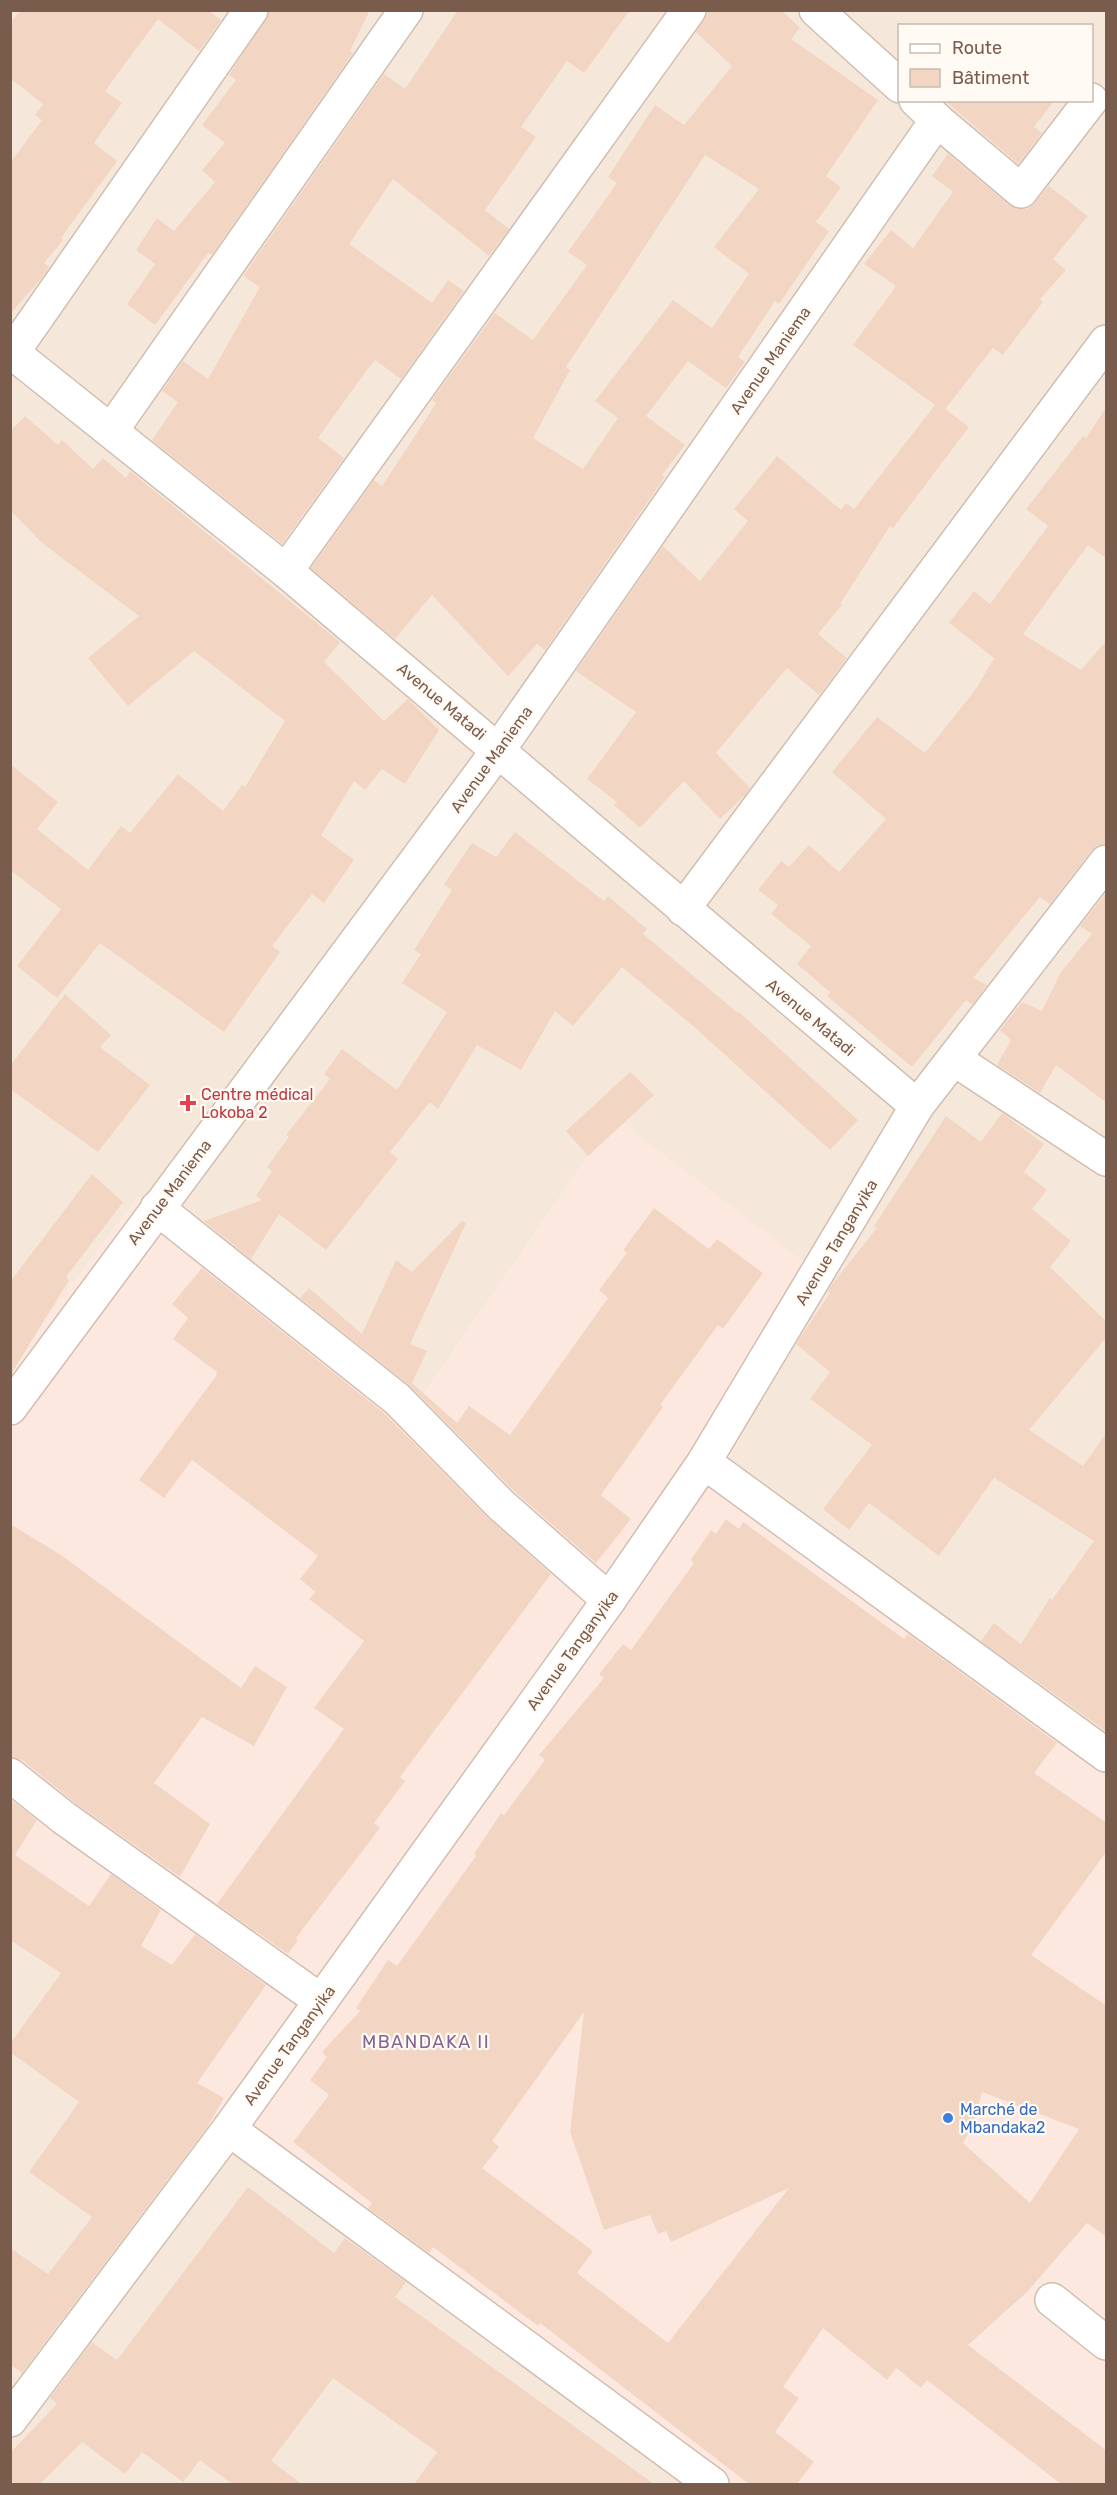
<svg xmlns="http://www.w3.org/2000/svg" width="1117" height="2495" viewBox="0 0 1117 2495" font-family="Rubik,sans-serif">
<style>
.residential{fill:#f5e8da;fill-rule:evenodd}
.commercial{fill:#fde8e0}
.building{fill:#f3d5c3;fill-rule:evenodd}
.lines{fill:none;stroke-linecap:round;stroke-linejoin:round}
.minor-casing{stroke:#d1beb0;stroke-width:36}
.minor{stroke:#fff;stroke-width:33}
.health-dot{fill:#e0444e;stroke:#fffaf3;stroke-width:2}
.shop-dot{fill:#3f7fe0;stroke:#fffaf3;stroke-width:2}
.labels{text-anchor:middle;stroke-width:4.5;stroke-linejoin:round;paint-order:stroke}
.street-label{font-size:16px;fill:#7a5c4d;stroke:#fffaf3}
.health-label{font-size:16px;fill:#be3a42;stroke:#fffaf3;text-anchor:start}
.shop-label{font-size:16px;fill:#366cbe;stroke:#fffaf3;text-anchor:start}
.neighbourhood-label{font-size:18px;letter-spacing:1.5px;fill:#846695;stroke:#fffaf3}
</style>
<rect width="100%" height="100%" fill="#fdf6ec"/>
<g class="residential">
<path d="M11 11H1106V1744L725 1469 615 1117 421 1398 138 1197 11 1366ZM900 26H1092V100H900Z"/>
<polygon points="10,1916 689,2484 11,2484"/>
</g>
<polygon class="commercial" points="615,1117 825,1278 725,1469 1106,1744 1106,2484 689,2484 168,2097 208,2054 11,1916 10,1366 138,1197 422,1397"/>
<g class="building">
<polygon points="21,10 208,10 221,20 199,51 158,19 105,91 122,103 94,143 117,161 61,238 63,240 44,263 49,267 41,279 10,314 10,163 42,120 35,115 43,104 10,78 10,23"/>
<polygon points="271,10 370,10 350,51 353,53 212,255 208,253 155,325 127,304 155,264 136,250 157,218 174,231 215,182 202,170 225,143 202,125 236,80 229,75"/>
<polygon points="458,10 630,10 584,73 567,61 521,127 536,137 485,210 509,229 489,256 393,179 349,244 432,303 448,280 464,291 401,379 375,360 367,370 318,438 344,458 282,544 152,440 178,402 162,391 183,361 208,379 260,287 243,276 384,74 405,89"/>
<path d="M708 10H781L800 28 791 39 878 100 826 176 841 187 816 222 829 231 779 304 775 301 738 357 745 362 726 388 688 361 646 416 685 445 662 475 665 477 545 650 537 644 508 676 432 595 395 639 311 568 374 480 382 486 428 416 436 403 432 400 495 313 533 340 587 265 568 252 617 183 608 177 655 105 684 125 732 66 696 32ZM705 155 759 189 714 247 749 274 712 328 673 300 595 401 618 418 583 469 533 438 570 370 566 367Z"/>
<polygon points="944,100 1055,100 1034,127 1042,133 1018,164"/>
<polygon points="948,154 1009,205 1017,209 1027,209 1035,203 1049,186 1088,216 1053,259 1066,270 1040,299 1043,302 1003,355 993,348 945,409 969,427 893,528 890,526 840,604 842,605 818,634 847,658 819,695 787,668 716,753 750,788 745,795 720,819 684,781 640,828 614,805 617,802 587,779 636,712 576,671 663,546 700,581 748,521 734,509 777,456 841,510 846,503 854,509 935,405 853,345 896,286 864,264 891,230 913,248 953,192 932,176"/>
<polygon points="1107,406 1107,559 1088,545 1023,634 1081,670 1107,640 1107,844 1098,845 1091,851 1050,904 1040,897 973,978 987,985 972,1005 966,1000 912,1067 827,996 830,992 797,964 811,946 771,914 778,905 758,890 781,861 789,867 809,845 839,872 886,819 832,772 877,717 925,753 976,689 994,658 949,623 974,591 990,604 1048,526 1026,509 1083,436 1086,438"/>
<polygon points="25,416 58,445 62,440 93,469 103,458 126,478 130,471 340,642 324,662 384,721 408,699 439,730 405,784 382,769 365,790 354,781 321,835 354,860 324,903 312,894 272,946 280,952 224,1032 100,943 57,998 17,966 61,909 10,870 10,764 58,802 37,829 88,870 121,826 130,833 178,774 223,811 242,785 245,787 285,721 194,651 128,706 88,658 139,616 42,543 10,510 10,431"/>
<polygon points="515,832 604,901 608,896 647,929 643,934 738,1013 739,1012 858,1120 830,1150 692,1025 622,967 573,1026 555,1011 521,1070 477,1045 438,1109 430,1102 390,1152 398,1159 326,1250 279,1214 251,1259 204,1221 262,1200 256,1196 272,1171 267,1167 289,1137 286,1135 330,1079 324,1074 342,1049 397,1090 447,1012 402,983 421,954 414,950 452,890 444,884 472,843 496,857"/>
<polygon points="1107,892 1107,1103 1056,1065 1040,1093 997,1065 1011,1040 1000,1030 1022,1002 1042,1011 1061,972 1092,934 1080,926"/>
<polygon points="65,994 111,1035 100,1047 150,1085 98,1152 10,1089 10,1066"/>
<polygon points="630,1072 654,1095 588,1156 566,1131"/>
<polygon points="1002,1113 1044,1144 1024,1172 1047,1190 1032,1209 1071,1241 1050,1267 1107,1322 1107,1337 1029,1430 1083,1466 1107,1432 1107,1732 981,1641 994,1623 1021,1644 1050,1598 1052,1600 1094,1541 994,1478 939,1556 869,1503 849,1530 823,1509 872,1445 810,1399 830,1372 796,1344 830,1293 828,1291 833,1283 877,1228 874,1226 946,1116 981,1142"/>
<polygon points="92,1174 123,1202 66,1277 69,1280 10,1376 10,1282"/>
<polygon points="654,1208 709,1249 717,1239 763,1273 723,1329 718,1325 660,1405 663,1407 601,1495 631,1519 596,1563 514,1491 410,1386 300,1298 309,1288 362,1334 396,1260 412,1272 462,1221 466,1223 410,1344 427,1351 412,1383 457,1423 469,1406 510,1435 608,1298 599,1290 627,1253 623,1250"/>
<polygon points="202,1268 384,1413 488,1518 551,1574 400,1777 405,1781 374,1823 380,1828 296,1938 298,1940 288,1954 217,1904 344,1729 314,1708 364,1641 309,1599 315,1592 300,1579 318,1556 192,1460 164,1498 139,1480 216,1376 217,1372 173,1339 188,1318 172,1304"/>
<path d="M726 1519 739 1529 743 1522 904 1639 908 1634 1057 1743 1034 1773 1107 1823V1851L1031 1955 1107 2006V2237L1087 2223 1027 2292 968 2345 1107 2451V2484H1061L927 2380 921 2388 896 2368 887 2380 823 2328 783 2387 799 2398 775 2432 814 2462 797 2484H749L540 2323 538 2326 433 2247 429 2253 368 2208 372 2203 293 2142 329 2095 310 2080 327 2057 322 2052 360 2011 356 2008 388 1960 397 1966 476 1856 474 1854 501 1813 504 1815 545 1760 539 1755 604 1678 599 1674 623 1644 631 1650 694 1563 691 1560 711 1530 716 1534ZM584 2012 570 2132 604 2230 650 2215 658 2234 666 2231 671 2242 789 2188 668 2343 577 2273 593 2251 482 2168 499 2147 492 2141ZM982 2092 1079 2129 1030 2203 963 2143 974 2123Z"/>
<polygon points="10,1524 61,1555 241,1688 255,1666 287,1687 254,1746 202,1717 154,1783 210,1824 180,1877 75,1803 22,1760 10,1757"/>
<polygon points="10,1799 37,1820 15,1855 89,1906 111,1874 161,1910 141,1946 172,1965 195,1934 266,1985 197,2083 224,2098 208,2126 22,2373 10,2364 10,2248 48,2274 92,2217 29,2172 79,2102 10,2052 10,2044 61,1973 10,1940"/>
<polygon points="248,2187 334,2253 345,2238 406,2282 395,2297 654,2484 414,2484 437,2452 333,2378 271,2461 302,2484 232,2484 200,2460 183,2482 142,2452 125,2474 82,2442 40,2484 10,2484 10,2453 57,2404 50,2398 92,2342 117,2360"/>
</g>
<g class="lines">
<g class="minor-casing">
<g id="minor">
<polyline points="816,10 900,86"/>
<polyline points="937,120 1021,191 1091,100"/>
<polyline points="13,353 286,571 917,1106"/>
<polyline points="10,356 251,10"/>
<polyline points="111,431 406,10"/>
<polyline points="286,571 689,10"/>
<polyline points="683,909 1106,342"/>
<polyline points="954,1059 1106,1159"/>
<polyline points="157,1208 397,1399 501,1505 609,1600"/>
<polyline points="10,1408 499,749 937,120 916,100"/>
<polyline points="704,1462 1106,1755"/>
<polyline points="10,1775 64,1818 321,2001"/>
<polyline points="229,2129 712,2484"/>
<polyline points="1052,2300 1106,2343"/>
<polyline points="10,2420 229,2129 609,1600 704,1462 917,1106 1106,862"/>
</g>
</g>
<use href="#minor" class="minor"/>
</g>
<path class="health-dot" d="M185 1094h6v6h6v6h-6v6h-6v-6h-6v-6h6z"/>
<circle class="shop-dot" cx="948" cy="2118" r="6"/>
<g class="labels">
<g class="street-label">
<text transform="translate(770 360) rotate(-55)" y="6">Avenue Maniema</text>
<text transform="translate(442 701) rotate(40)" y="6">Avenue Matadi</text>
<text transform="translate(491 759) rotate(-54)" y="6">Avenue Maniema</text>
<text transform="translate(811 1017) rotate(40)" y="6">Avenue Matadi</text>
<text transform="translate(169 1192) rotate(-53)" y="6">Avenue Maniema</text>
<text transform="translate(836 1242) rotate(-59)" y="6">Avenue Tanganyika</text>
<text transform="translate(572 1650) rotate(-54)" y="6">Avenue Tanganyika</text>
<text transform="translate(289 2045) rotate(-54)" y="6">Avenue Tanganyika</text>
</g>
<g class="health-label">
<text x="201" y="1100">Centre médical<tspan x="201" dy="18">Lokoba 2</tspan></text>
</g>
<g class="shop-label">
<text x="960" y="2115">Marché de<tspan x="960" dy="18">Mbandaka2</tspan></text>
</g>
<g class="neighbourhood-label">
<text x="426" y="2048">MBANDAKA II</text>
</g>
</g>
<rect width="1117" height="2495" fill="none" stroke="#7a5c4d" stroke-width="24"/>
<rect x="898" y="24" width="195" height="78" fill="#fffaf3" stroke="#cabbb1" stroke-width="1.5"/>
<rect x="910" y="44" width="30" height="9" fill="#ffffff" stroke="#cabbb1" stroke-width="1.5"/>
<text x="952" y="54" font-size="18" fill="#7a5c4d">Route</text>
<rect x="910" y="69" width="30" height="18" fill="#f3d5c3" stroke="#cabbb1" stroke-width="1.5"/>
<text x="952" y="84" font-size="18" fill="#7a5c4d">Bâtiment</text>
</svg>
